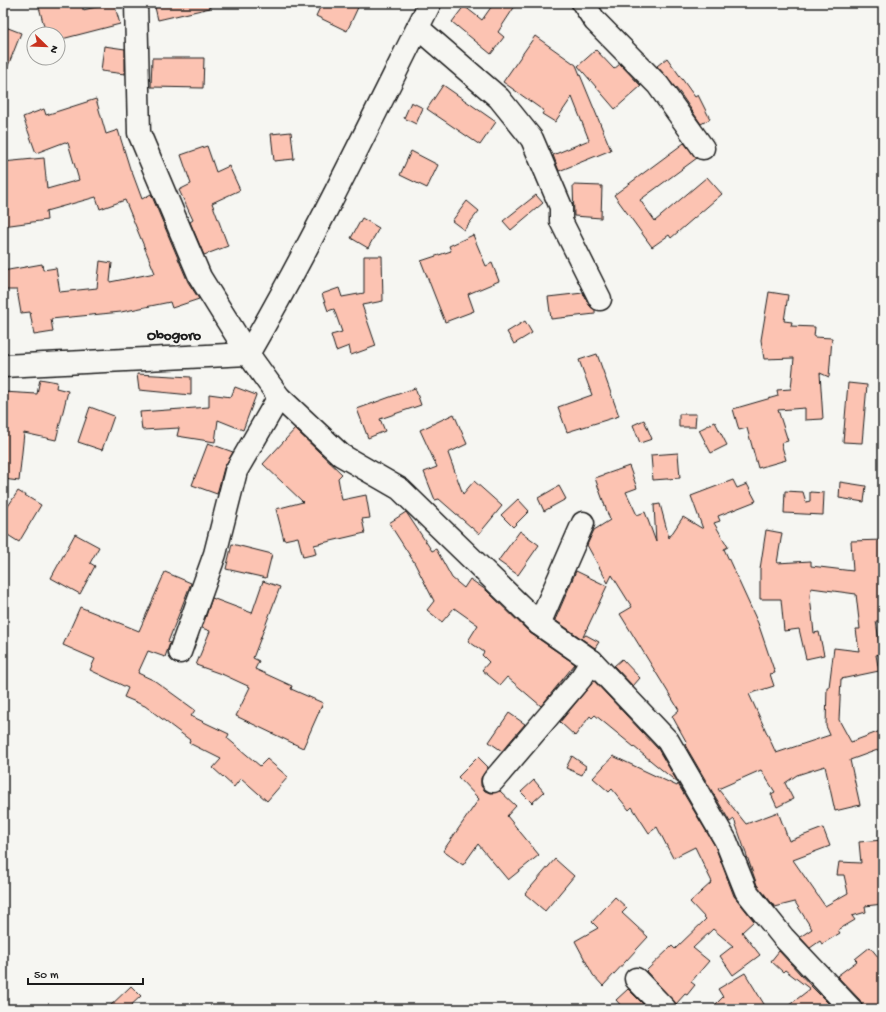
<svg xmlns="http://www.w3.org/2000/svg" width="886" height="1012" viewBox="0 0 886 1012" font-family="'Gochi Hand',sans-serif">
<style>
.building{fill:#fcc3b2;stroke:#1c1c1c}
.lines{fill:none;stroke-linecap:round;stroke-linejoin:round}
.minor-casing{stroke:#1c1c1c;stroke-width:25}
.minor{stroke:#f6f6f2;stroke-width:22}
.labels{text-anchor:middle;stroke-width:4;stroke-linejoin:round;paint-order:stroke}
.quarter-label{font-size:15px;font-weight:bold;fill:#1c1c1c;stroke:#f6f6f2}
</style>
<rect width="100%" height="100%" fill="#f6f6f2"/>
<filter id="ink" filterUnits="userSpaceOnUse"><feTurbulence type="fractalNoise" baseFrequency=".025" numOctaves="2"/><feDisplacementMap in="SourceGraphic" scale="8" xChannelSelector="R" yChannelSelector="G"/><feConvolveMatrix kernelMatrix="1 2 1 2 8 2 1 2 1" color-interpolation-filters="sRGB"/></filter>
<g filter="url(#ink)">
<g class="building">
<polygon points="38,3 83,3 83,10 114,3 120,24 58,40 58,34 46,34"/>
<polygon points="154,3 209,3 210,8 158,20"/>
<polygon points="322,3 360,3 347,31 316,16"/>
<polygon points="494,3 517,3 498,32 504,37 491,54 452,22 464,6 482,20"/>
<polygon points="3,26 21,33 4,76 3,76"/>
<polygon points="535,36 576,65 611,150 559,171 553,155 589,140 572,97 555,122 542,114 544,111 503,82"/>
<polygon points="104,46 125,49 125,74 101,71"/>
<polygon points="596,50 614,69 620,64 641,86 615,109 578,66"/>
<polygon points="152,58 204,58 203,88 151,87"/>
<polygon points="667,58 695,97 698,95 710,119 701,124 680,93 657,66"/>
<polygon points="443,85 496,122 480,145 427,109"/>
<polygon points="96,99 106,134 118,130 131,172 132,172 142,199 151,194 188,282 199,299 172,308 170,302 121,312 51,319 53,332 34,335 30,312 21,313 17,290 3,290 3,271 42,264 43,270 56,268 60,292 97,288 100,261 112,263 110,282 155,273 125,200 100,209 96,197 46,211 47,220 3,226 3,162 44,158 47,189 79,180 68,143 65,142 36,153 23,117 44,109 46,115"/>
<polygon points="411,102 423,108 416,124 404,118"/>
<polygon points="291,132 294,159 274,161 271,134"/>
<polygon points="684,143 697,158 640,200 655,221 707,177 722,194 671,238 669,235 652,247 614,195"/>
<polygon points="207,146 216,172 229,166 240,190 212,203 228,246 204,255 190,222 193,220 179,190 191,184 181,155"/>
<polygon points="411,151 438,165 427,188 400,175"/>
<polygon points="573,185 602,186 601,218 574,216"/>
<polygon points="536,195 543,203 511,230 503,221"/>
<polygon points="467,201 479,211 464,230 452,221"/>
<polygon points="362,218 379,228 368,248 351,238"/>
<polygon points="473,235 486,266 492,263 499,281 468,294 474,311 445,322 421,261 451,251 449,246"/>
<polygon points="364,256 382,256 383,301 362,305 376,346 351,355 349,346 336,351 331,335 342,332 334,309 328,311 322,294 339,288 342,297 364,293"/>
<polygon points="769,292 788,295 784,321 792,322 791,326 815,327 814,337 832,338 829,377 820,373 823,419 805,420 805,408 778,410 788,441 781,443 786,460 758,468 747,428 739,430 733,409 778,396 777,390 791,389 794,358 764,359 761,340"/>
<polygon points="583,293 589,305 595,310 595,314 551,319 548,297"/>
<polygon points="525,321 532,333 514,344 507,332"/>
<polygon points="597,354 619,416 567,432 558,407 592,395 579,360"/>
<polygon points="137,374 191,377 191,395 139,390"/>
<polygon points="40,379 57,382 56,388 68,391 56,440 24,433 19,481 3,479 3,392 37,394"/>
<polygon points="848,383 867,385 862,443 843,442"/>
<polygon points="235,387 256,395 243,430 218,420 215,442 177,436 179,428 142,430 140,412 209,407 209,394 231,397"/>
<polygon points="415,388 421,405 380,419 385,431 368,438 357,409"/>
<polygon points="90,407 114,416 102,450 78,442"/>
<polygon points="454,414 467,444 448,453 463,494 474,481 502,506 479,534 439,499 435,500 424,472 437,467 420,430"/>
<polygon points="679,414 696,414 695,427 679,427"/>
<polygon points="644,420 652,439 640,443 633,425"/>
<polygon points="715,422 727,445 711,453 699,430"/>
<polygon points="295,429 342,474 338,478 342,500 366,495 370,518 362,519 365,533 314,545 316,554 303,557 298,537 284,540 276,509 303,502 263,464"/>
<polygon points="208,443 233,452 224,468 217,494 192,485"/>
<polygon points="678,453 680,478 653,480 651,455"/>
<polygon points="629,466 637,488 626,492 637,515 645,512 656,542 654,505 660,504 669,538 683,517 703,529 691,496 733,480 737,488 747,484 756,501 718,516 720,521 714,523 728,547 724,549 758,623 775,673 770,674 774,686 749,694 776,753 830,735 826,726 827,687 829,687 834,648 859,651 856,629 860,629 856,594 811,588 810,596 814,633 819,632 824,655 806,659 799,629 784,631 781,599 760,599 760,569 766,530 782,533 777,563 811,561 811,566 853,571 851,541 883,540 883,621 876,621 881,654 876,655 879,671 841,679 839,720 851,742 883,730 883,748 850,760 860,805 835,811 825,766 797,775 785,783 793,799 777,807 771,794 775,792 761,770 718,789 746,824 778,812 789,841 823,828 830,846 793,860 825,906 848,893 844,875 837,875 839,862 861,863 859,842 883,840 883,904 865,906 866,912 852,916 855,920 838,930 840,933 822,944 820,941 810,948 800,937 812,929 795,902 775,907 757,885 734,819 730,822 685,745 687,743 672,716 679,710 620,614 632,607 612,575 608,583 587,545 594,530 610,520 595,478"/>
<polygon points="840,482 866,486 864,502 839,498"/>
<polygon points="559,486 566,499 544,511 538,498"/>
<polygon points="18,491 41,505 19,542 3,532 3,514"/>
<polygon points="785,491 803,492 806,502 810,501 810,492 824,493 823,515 784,513"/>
<polygon points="518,499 529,511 513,527 501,515"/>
<polygon points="406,512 432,551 436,549 452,578 464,588 470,579 486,590 530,633 575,664 541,706 507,677 500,685 482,670 489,662 482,655 484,652 468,641 478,625 454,608 442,622 427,610 434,601 414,562 389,523"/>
<polygon points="520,531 539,545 518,575 498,561"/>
<polygon points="75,534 99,547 90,563 95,566 80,594 51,578"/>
<polygon points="232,544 272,554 266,578 226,569"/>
<polygon points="576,571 607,586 583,637 586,635 599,642 595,648 555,620"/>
<polygon points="165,572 191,583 168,642 170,643 165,657 148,651 138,673 155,681 195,710 191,716 229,734 227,738 260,766 267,759 288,777 267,801 241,778 234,787 213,768 221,759 189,743 190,740 145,706 124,697 128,688 90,670 95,659 63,645 80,607 139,631"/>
<polygon points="263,581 280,587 253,658 259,661 255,669 292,686 291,689 323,703 303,748 236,716 250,687 224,675 196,665 210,631 202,628 212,598 252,613"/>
<polygon points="622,659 640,678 633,686 614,666"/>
<polygon points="594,681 658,749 678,783 595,715 592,718 590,716 575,736 560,722"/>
<polygon points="509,713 525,724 502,751 489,742"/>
<polygon points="572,756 586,766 582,775 566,768"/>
<polygon points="613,756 677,786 678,784 715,846 734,896 754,921 742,932 760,955 733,975 720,956 733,946 713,929 693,948 709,961 691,982 695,985 687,995 685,994 676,1004 646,971 672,946 675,949 706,919 690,902 712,882 695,847 673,858 657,827 649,833 632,807 629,810 612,789 609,792 593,778"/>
<polygon points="478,757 488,767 481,778 481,786 485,791 490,793 500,791 516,806 507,816 539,855 508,880 478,844 463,865 443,851 479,799 458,777"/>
<polygon points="534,780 544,792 532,803 521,792"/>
<polygon points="555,859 574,876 545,911 525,894"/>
<polygon points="615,897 627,908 622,913 648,937 603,986 593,975 575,941 598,928 592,922"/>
<polygon points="870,947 883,963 883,1009 863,1009 860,1000 837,976 857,961 855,959"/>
<polygon points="779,951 812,987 834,1009 784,1009 810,989 785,970 783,972 771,961"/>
<polygon points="745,973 767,1009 711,1009 723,997 718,989"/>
<polygon points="131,986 141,996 127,1009 107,1009"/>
<polygon points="628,989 648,1009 624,1009 616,1000"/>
</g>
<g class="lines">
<g class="minor-casing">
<g id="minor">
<polyline points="136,3 139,133 200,277 248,354 279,397 341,455 400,489 539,624 592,661 668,741 726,841 746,891 783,937 851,1009"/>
<polyline points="583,3 595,21 658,85 703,148"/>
<polyline points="418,28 499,98 532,139 561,207 561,221 600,299"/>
<path d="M3 366 248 354C314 240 371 121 430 3"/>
<polyline points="539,624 583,523"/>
<polyline points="180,652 215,554 236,471 279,397"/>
<polyline points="493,781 581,678 592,661"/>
<polyline points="636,979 665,1009"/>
</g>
</g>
<use href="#minor" class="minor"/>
</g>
</g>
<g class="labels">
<g class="quarter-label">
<text x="174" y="339">Obogoro</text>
</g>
</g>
<rect width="886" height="1012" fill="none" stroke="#f6f6f2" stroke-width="16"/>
<rect x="8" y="8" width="870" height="996" fill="none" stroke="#1c1c1c" stroke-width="1.5" filter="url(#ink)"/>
<g transform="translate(46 46) rotate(113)"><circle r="19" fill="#f6f6f2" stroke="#9f9f9c"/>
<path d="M0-3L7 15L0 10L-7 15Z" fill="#c8321e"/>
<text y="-6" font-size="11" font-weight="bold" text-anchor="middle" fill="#1c1c1c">N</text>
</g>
<path d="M28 978v6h115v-6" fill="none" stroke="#1c1c1c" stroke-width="2"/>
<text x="34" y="978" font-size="12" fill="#1c1c1c" stroke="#f6f6f2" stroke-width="3" paint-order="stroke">50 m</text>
</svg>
